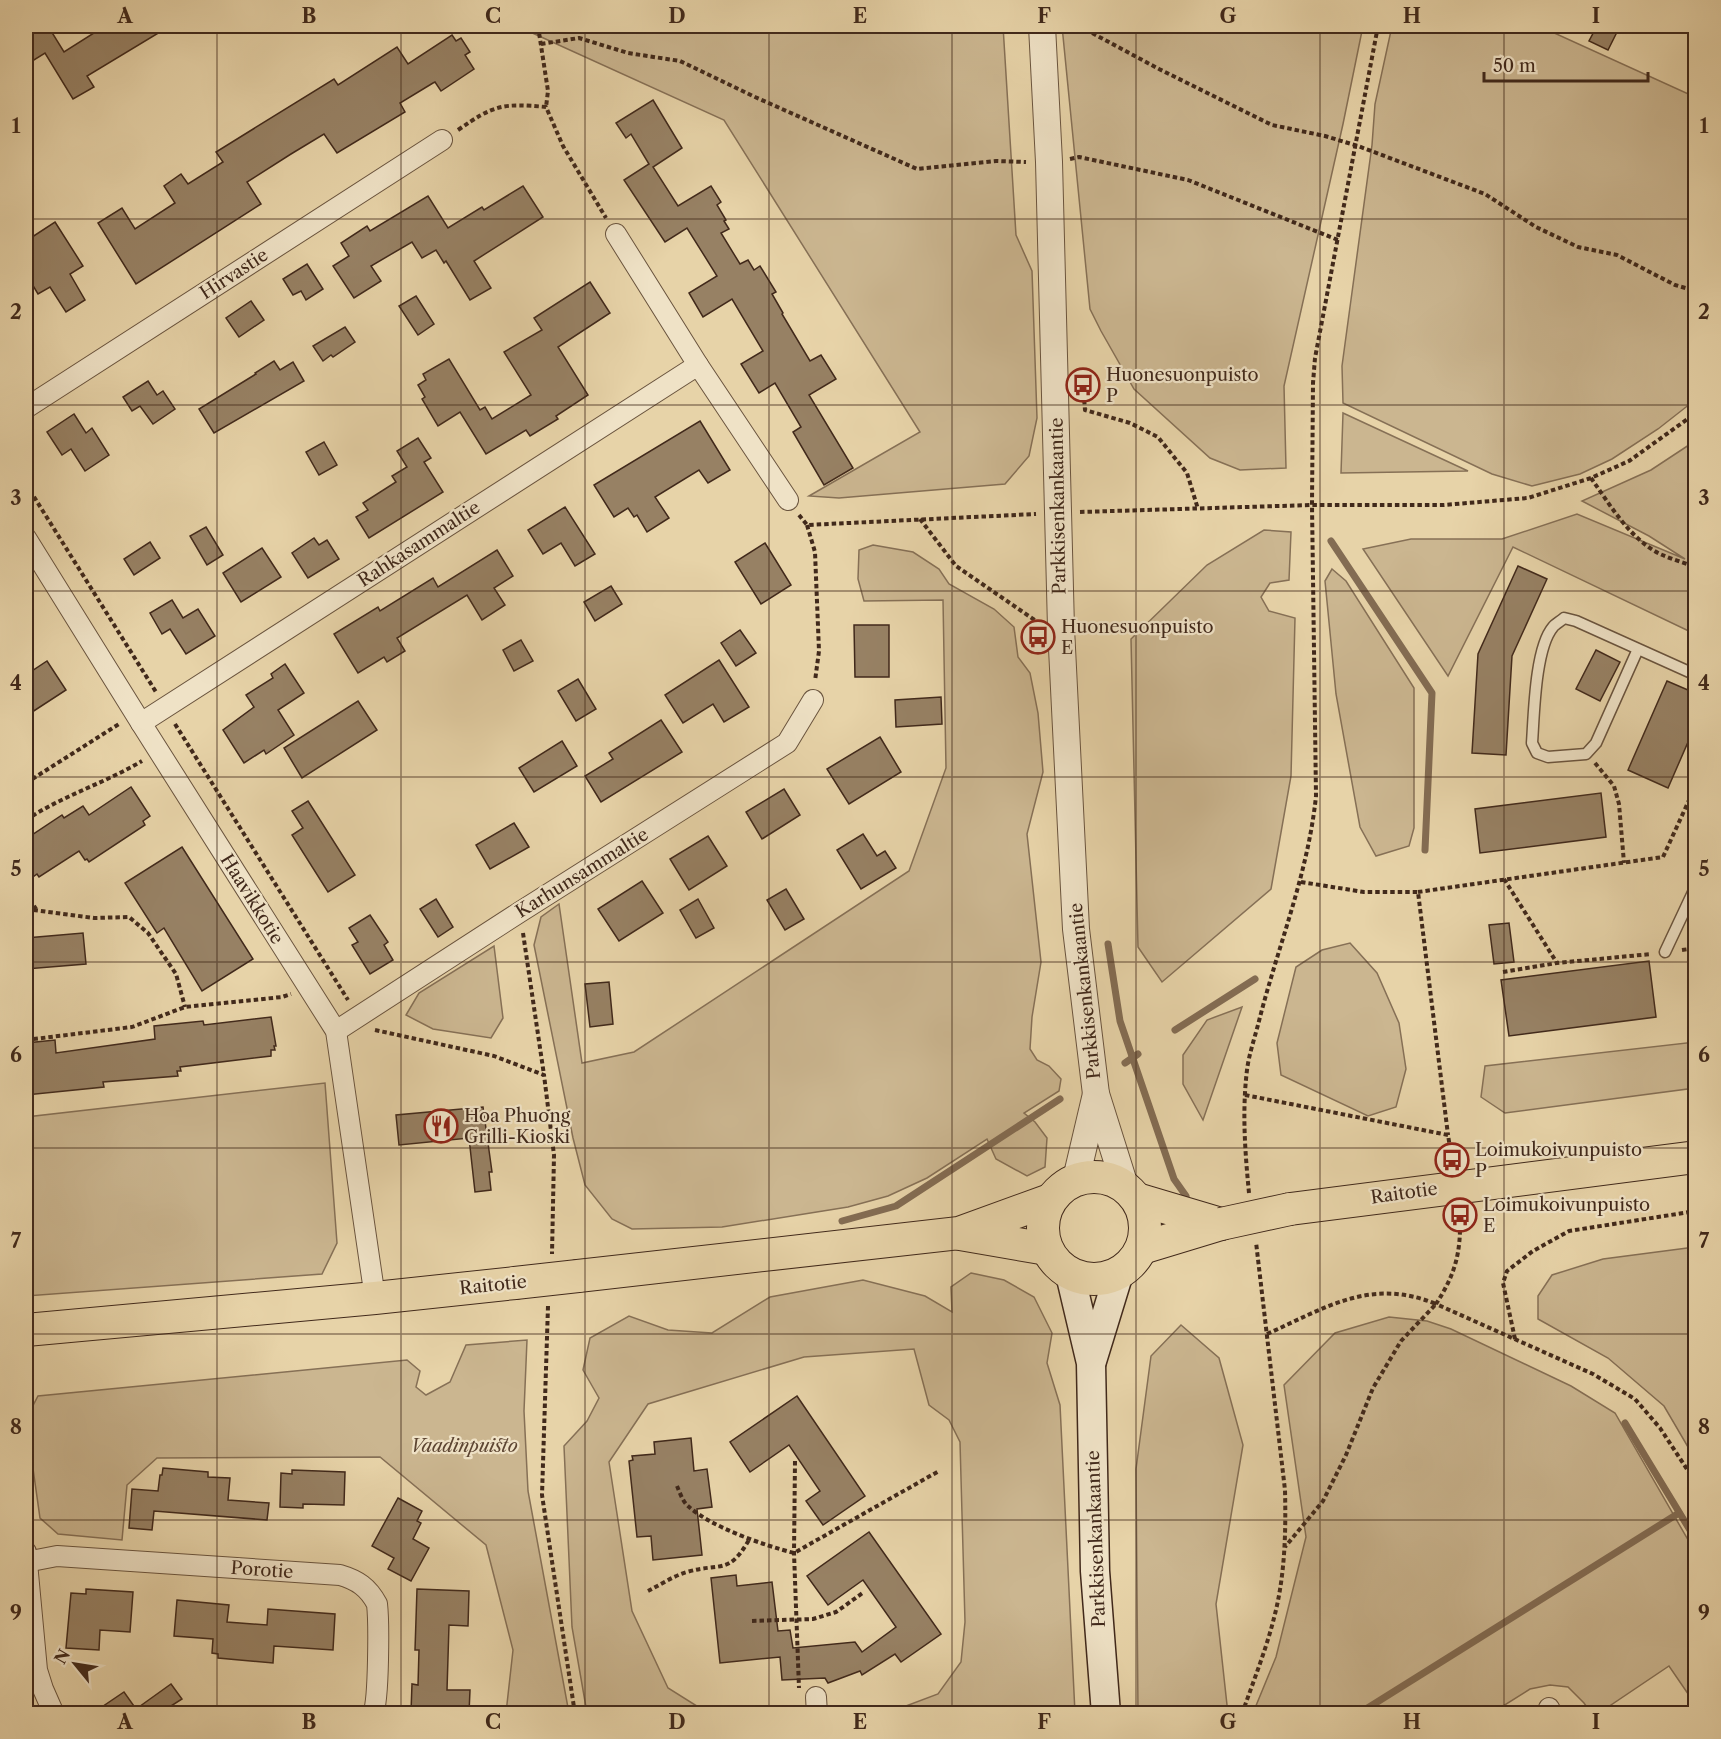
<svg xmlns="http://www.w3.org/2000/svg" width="1721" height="1739" viewBox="0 0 1721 1739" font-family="'Libre Caslon Text',serif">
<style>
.green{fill:#cbb690;stroke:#867056;stroke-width:1.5}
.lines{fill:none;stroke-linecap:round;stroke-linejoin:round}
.stream{stroke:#836c53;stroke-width:7}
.building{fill:#978164;stroke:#41291b;stroke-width:1.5}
.service-casing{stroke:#6a543e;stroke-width:13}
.minor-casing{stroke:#6a543e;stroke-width:22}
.tertiary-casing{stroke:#6a543e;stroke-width:28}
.secondary-casing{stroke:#41291b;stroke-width:31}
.primary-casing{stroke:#41291b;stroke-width:34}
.path{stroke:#41291b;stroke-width:4;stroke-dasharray:4.5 3;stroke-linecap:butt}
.service{stroke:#efe2c6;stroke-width:10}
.minor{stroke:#efe2c6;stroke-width:20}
.tertiary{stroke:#efe2c6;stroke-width:26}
.secondary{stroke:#efe2c6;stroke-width:28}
.primary{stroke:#e7d3a8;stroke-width:32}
.primary-bridge-casing{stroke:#41291b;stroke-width:34;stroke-linecap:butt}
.primary-bridge{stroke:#e7d3a8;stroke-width:32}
.grid{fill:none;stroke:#41291b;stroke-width:1.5;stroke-opacity:0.55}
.labels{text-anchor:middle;stroke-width:4.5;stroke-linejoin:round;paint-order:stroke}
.street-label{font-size:18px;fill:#41291b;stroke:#efe2c6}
.poi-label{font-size:18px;fill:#41291b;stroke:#efe2c6;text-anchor:start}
.park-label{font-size:18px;font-style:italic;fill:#5d4532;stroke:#efe2c6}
.neatline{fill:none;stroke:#41291b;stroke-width:2}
.grid-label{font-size:20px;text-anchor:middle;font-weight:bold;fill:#41291b}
</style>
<rect width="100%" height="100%" fill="#e7d3a8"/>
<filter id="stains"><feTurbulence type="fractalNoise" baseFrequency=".00333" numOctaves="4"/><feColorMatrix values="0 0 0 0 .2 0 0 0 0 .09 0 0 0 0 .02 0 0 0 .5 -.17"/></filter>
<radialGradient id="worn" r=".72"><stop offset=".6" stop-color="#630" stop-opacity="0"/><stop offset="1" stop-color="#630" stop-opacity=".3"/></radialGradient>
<g class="green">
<polygon points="517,26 1003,26 1016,235 1032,271 1037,418 1029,456 1005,484 839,498 809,496 920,432 724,120"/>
<polygon points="1062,26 1363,26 1343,124 1284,386 1286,468 1240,470 1210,458 1134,389 1101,331 1090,309"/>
<polygon points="1392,26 1539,26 1695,97 1695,400 1658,429 1612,459 1580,474 1532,486 1492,474 1343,403 1342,366 1372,145 1375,104"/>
<polygon points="1343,413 1468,471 1341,473"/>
<polygon points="1695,441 1695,634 1513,547 1448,676 1363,549 1411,539 1502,539 1577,514 1685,559 1649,536 1582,501 1651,470"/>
<polygon points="1264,530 1291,532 1289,580 1270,583 1261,597 1269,611 1295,618 1291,776 1271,889 1162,982 1138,947 1131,639 1207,565"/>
<polygon points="873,545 913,552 939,569 949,584 994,609 1014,627 1018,657 1030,673 1038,713 1043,772 1027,834 1041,962 1032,1017 1030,1049 1037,1060 1049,1066 1061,1079 1059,1091 1024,1113 1035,1122 1047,1138 1045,1167 1027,1176 996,1159 987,1139 927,1178 888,1196 848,1207 722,1227 632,1229 612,1219 585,1185 573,1138 534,945 541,917 559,904 582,1063 634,1052 909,871 946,768 943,600 864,601 858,579 859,550"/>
<polygon points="1332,569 1346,581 1414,688 1414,828 1409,846 1376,856 1360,827 1336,694 1325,581"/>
<polygon points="1350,943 1377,973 1399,1023 1406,1069 1396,1107 1368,1116 1281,1075 1277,1043 1296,967 1322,950"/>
<polygon points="494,946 503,1018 491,1038 433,1029 406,1015 419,993"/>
<polygon points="1242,1007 1203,1120 1183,1084 1183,1055 1207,1020"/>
<polygon points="1695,1042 1695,1088 1505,1113 1481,1097 1485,1066"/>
<polygon points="325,1083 337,1243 322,1274 26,1296 26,1117"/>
<polygon points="1695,1247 1696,1247 1695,1459 1664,1406 1608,1358 1538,1319 1538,1296 1552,1275 1603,1259"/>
<polygon points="971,1273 1004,1280 1034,1297 1052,1333 1047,1363 1060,1405 1075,1713 839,1713 906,1706 938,1694 961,1662 965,1622 960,1442 949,1420 929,1405 914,1349 804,1357 648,1404 609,1462 632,1611 668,1688 708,1713 587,1713 572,1627 564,1446 587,1421 599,1398 583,1370 590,1338 629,1316 668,1330 712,1333 770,1297 863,1280 925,1296 952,1312 951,1287"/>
<polygon points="1389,1317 1427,1321 1451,1329 1571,1386 1615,1413 1695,1552 1695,1704 1669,1666 1599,1713 1591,1713 1584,1703 1568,1687 1550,1685 1530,1689 1492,1713 1253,1713 1276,1657 1306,1537 1284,1385 1335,1333"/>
<polygon points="1181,1325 1219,1358 1243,1445 1216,1604 1227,1705 1224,1713 1138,1713 1136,1469 1151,1356"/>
<polygon points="527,1340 524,1411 528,1491 569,1713 506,1713 513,1650 486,1545 380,1457 157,1458 127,1485 122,1540 58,1534 40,1518 26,1419 38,1396 407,1360 420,1371 416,1387 426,1395 450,1382 466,1345"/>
</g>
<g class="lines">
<g class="stream">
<polyline points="1331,541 1432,693 1425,850"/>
<polyline points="1108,944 1120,1021 1174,1179 1186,1196"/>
<polyline points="1175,1030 1255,979"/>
<polyline points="1125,1063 1138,1054"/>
<polyline points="842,1221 896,1206 1060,1099"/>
<polyline points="1625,1423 1696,1540"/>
<polyline points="1358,1714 1679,1513"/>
</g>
</g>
<g class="building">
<polygon points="26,26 48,26 64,52 94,33 90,26 170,26 87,76 94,87 73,99 45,53 26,65"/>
<polygon points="1597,26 1620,26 1608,50 1589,41"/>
<polygon points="452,35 456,41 461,38 470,52 465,55 474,69 441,91 435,82 433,83 400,103 405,112 337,153 324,134 291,154 247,182 261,204 136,284 98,223 122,208 135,229 175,203 164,186 181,174 188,184 223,162 216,152 334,79 338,85 397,47 408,64"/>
<polygon points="653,100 682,148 653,167 678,206 711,186 721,202 717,205 726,220 724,221 729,229 721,233 740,264 748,260 754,270 760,266 776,292 772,294 783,313 782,314 810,361 821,355 836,379 809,395 853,468 824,485 793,432 801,427 775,383 759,393 741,364 763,351 732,299 703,317 689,293 717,276 687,228 665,242 624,180 649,164 631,134 626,138 616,123"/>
<polygon points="523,186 543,217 474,261 491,288 470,300 446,261 444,263 436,250 422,258 412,242 371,266 381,281 354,298 333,266 349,256 341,243 367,226 370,231 428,196 448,228 482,207 484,210"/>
<polygon points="55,222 83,266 70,274 85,300 66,312 50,287 38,294 26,274 26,241"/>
<polygon points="307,264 323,289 306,300 301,291 293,295 283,279"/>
<polygon points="590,282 610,313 558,347 588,395 556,416 558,419 530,436 526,430 486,454 460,412 438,426 422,399 425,397 418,385 426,380 423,374 449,359 480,410 485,407 492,419 531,395 504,352 542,330 534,318"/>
<polygon points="416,296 434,324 418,335 399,306"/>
<polygon points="251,301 264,320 239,337 226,318"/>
<polygon points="345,327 355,342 333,357 331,355 323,361 313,346"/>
<polygon points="274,361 280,370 293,362 304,381 214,433 199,409 256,374 255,373"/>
<polygon points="148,381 157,395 163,391 175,409 153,424 140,406 132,411 123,397"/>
<polygon points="74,414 86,433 92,428 109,455 85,471 71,449 62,455 47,432"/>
<polygon points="700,421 730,470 708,483 699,470 655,497 669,518 647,532 637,515 634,517 628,508 614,517 594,485"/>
<polygon points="418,438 431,458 424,462 443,492 369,538 356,517 368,510 363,503 396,482 392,476 407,467 397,451"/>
<polygon points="324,442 337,465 319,475 306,452"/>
<polygon points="565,507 595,554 575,566 561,543 543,554 528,530"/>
<polygon points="206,527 223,555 207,565 190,536"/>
<polygon points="314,538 319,545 327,540 339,559 308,578 292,553"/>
<polygon points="150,542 160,558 134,575 124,559"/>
<polygon points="765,543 791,585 761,604 735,562"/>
<polygon points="262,548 281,577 241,602 223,573"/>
<polygon points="497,550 513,576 494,588 505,605 482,620 467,595 397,638 405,651 387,662 384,657 358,673 334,634 378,607 380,611 433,578 438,587"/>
<polygon points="1518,566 1547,579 1512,656 1506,755 1472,753 1478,654"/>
<polygon points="611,586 622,604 595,621 584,602"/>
<polygon points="172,600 183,618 198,609 215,636 186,654 170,629 162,634 150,613"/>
<polygon points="854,625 889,625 889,677 855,677"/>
<polygon points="740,630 756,653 736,666 721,643"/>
<polygon points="521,640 533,661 514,671 503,650"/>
<polygon points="1596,650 1620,662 1600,701 1576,689"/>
<polygon points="719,660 749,707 724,722 713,704 683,723 665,695"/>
<polygon points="47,661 66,690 26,716 26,675"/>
<polygon points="285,664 304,693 278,710 294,735 266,754 264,750 244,763 223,730 254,707 246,695 273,678 271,674"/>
<polygon points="578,679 596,709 576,721 558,691"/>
<polygon points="1667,681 1695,693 1695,726 1668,788 1628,770"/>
<polygon points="941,697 942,724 896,727 895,700"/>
<polygon points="358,701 377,730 302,778 284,748"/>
<polygon points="661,720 682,752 601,802 585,776 613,759 609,753"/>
<polygon points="880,737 901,772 849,804 827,769"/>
<polygon points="562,741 577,766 534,792 519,768"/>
<polygon points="131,787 150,816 143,821 145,825 89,862 87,859 85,860 79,851 39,877 37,874 26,882 26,839 62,815 64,818 83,806 89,815"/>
<polygon points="784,789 800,815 762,839 746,812"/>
<polygon points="1601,793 1606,837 1480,853 1475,809"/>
<polygon points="308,801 355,875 328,892 292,835 303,828 292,811"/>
<polygon points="514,823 529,847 490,869 476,845"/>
<polygon points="863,834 877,856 885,851 896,868 861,889 837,850"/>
<polygon points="708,836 727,866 689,890 670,859"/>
<polygon points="182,847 253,959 202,991 164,928 157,933 125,883"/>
<polygon points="642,881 663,913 619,941 598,909"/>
<polygon points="786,889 804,919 785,930 767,900"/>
<polygon points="436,899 453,927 438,937 420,909"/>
<polygon points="698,899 714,928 696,938 680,910"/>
<polygon points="370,915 388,942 384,945 393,960 370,974 352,945 358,942 349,928"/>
<polygon points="1509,923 1514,962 1494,964 1489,925"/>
<polygon points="83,933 86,964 26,969 26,938"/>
<polygon points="1649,961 1656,1017 1509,1036 1501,980"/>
<polygon points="609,982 613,1024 590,1027 585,984"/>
<polygon points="271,1017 276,1046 274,1046 275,1050 271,1050 271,1056 180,1067 181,1071 177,1071 178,1076 103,1082 104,1087 26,1095 26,1043 55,1040 56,1053 155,1039 154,1026 203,1021 204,1025"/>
<polygon points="483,1107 492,1172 489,1172 491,1190 475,1192 469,1138 399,1145 396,1115"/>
<polygon points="797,1396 865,1496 823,1525 806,1501 820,1491 789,1445 750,1472 730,1442"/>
<polygon points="691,1438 694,1471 707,1469 712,1507 697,1509 702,1555 653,1560 651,1536 637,1537 629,1461 633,1460 632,1456 655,1454 654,1442"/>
<polygon points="163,1468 208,1472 208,1477 230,1478 228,1500 269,1503 267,1520 154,1511 152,1530 129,1528 132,1489 158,1491 160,1475 162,1475"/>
<polygon points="292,1470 345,1472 344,1505 303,1504 303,1508 280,1507 281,1473 292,1474"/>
<polygon points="398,1498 422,1511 417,1521 421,1523 413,1539 429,1548 411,1581 388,1569 394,1558 372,1546"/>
<polygon points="869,1532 941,1634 901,1662 895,1654 862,1675 860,1671 828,1683 825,1678 782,1680 780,1657 720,1663 711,1578 736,1575 737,1586 772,1582 778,1631 790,1630 793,1648 855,1642 862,1652 896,1627 863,1580 828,1605 807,1576"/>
<polygon points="86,1589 133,1592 130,1632 100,1630 99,1650 66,1648 71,1593 86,1594"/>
<polygon points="417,1589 469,1591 468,1626 449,1625 447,1690 470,1690 469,1713 411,1712 412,1684 418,1685 419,1650 415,1650"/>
<polygon points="177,1600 229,1605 227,1622 267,1625 268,1609 335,1614 333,1650 274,1646 273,1663 218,1658 218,1654 212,1653 213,1639 174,1636"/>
<polygon points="171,1684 182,1699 160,1713 93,1713 124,1692 136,1709"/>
</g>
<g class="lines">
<g class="service-casing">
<g id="service">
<path d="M1638 649 1596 743 1586 754 1548 757 1537 753 1532 743C1534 715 1535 648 1553 627 1555 624 1561 621 1564 618L1576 621 1696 675"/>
<polyline points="1665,952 1696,886"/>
</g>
</g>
<g class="minor-casing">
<g id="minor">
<polyline points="616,234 698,365"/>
<polyline points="26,408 442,140"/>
<polyline points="26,538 141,723 336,1031 375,1298"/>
<polyline points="141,723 698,365 788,500"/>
<polyline points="336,1031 520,912 787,743 813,700"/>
<polyline points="26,1552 37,1670 43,1689 54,1714"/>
<path d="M26 1562 57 1556 340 1575C357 1580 368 1587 377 1604 379 1621 379 1700 373 1714"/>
<polyline points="816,1697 817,1714"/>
<polyline points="1549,1708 1552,1714"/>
</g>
</g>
<g class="tertiary-casing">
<g id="tertiary">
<polyline points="1042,26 1049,162 1061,628 1076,929 1096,1094 1125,1186"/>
<polyline points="1076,1179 1096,1094"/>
</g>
</g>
<g class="secondary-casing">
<g id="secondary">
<polyline points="1070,1274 1091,1363 1095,1571 1106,1714"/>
<polyline points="1092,1361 1119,1273"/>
</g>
</g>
<g class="primary-casing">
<g id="primary">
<circle cx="1094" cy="1228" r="51"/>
<polyline points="1137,1199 1221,1224"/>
<polyline points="1290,1209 1696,1157"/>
<polyline points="960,1234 1047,1249"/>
<polyline points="1142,1248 1221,1224"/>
<polyline points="578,1276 959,1233 1050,1200"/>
<polyline points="26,1330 375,1298 515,1283"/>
</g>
</g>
<g class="path">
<polyline points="538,26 548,91 546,107"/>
<polyline points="1079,26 1159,69 1272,125 1325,136 1358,146 1485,194 1536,227 1578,247 1617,255 1675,285 1696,291"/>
<polyline points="541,44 579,38 628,53 680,61 755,97 917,169 996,161 1026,162"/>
<path d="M458 130C494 105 502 103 546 107L563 146 606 218"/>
<polyline points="1070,159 1079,157 1188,180 1338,240"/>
<polyline points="1083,385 1085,410 1130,423 1158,437 1187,473 1198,509"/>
<path d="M1591 478C1610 505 1630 539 1660 554 1671 559 1684 563 1696 567"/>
<polyline points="26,484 156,692"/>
<polyline points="1080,512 1312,505 1444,505 1528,498 1591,478 1629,461 1696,413"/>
<polyline points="799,515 807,525 1036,514"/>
<polyline points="920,519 956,566 1036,621"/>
<polyline points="807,525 815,552 819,651 815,681"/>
<polyline points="175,724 348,1000"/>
<polyline points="1595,763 1614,786 1619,804 1624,863"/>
<polyline points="26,783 119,724"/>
<path d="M26 820C62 796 105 783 142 761"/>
<polyline points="1504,879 1557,963"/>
<polyline points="1301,882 1364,892 1418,892 1448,1135"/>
<polyline points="1418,892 1663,857 1696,785"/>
<polyline points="26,893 36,909"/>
<polyline points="26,909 94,918 129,917 148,933 176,974 185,1007"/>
<polyline points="523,933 544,1075"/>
<polyline points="1682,950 1696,948"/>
<polyline points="1503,972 1557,963 1651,954"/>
<polyline points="375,1030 494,1056 544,1075 554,1155 552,1254"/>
<polyline points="26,1040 132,1027 185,1007 282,997 291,994"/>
<polyline points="1245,1095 1448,1135 1452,1160"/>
<path d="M1249 1193C1245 1152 1242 1111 1247 1070 1249 1054 1255 1037 1259 1021 1278 946 1308 874 1316 796L1312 505 1313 383 1315 358 1378 26"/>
<path d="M1460 1215C1461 1252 1456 1273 1436 1304L1593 1374 1635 1399 1660 1428 1696 1483"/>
<polyline points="548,1306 542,1495 575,1714"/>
<path d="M1267 1334C1325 1308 1371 1277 1436 1304L1401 1341 1373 1388 1346 1455 1323 1501 1285 1547"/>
<polyline points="1515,1339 1503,1283 1507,1271 1533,1251 1569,1231 1696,1211"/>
<polyline points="795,1461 794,1553 799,1688"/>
<path d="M677 1486C680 1493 683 1502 688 1506 711 1527 763 1545 794 1553L939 1471"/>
<path d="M648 1591C660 1585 673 1576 687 1572 721 1562 729 1576 750 1538"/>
<polyline points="752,1621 813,1619 836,1612 864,1592"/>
<path d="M1242 1714C1253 1682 1266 1650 1274 1618 1285 1576 1286 1533 1285 1490L1256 1242"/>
</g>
<use href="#service" class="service"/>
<use href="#minor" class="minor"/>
<use href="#tertiary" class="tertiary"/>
<use href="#secondary" class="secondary"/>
<use href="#primary" class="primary"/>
<g class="primary-bridge-casing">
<g id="primary-bridge">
<polyline points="1221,1224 1290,1209"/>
<polyline points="515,1283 578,1276"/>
</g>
</g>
<use href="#primary-bridge" class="primary-bridge"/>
</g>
<path class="grid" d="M217 26V1714M401 26V1714M585 26V1714M769 26V1714M952 26V1714M1136 26V1714M1320 26V1714M1504 26V1714M26 219H1696M26 405H1696M26 591H1696M26 777H1696M26 962H1696M26 1148H1696M26 1334H1696M26 1520H1696"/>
<defs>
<g id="bus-ring" transform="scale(1.725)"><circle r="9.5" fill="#efe2c6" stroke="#8f2418" stroke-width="1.5"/><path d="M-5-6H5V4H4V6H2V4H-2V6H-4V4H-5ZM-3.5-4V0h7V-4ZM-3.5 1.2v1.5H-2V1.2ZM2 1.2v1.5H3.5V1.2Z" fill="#8f2418"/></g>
<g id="restaurant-ring" transform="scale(1.725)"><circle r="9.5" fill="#efe2c6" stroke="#8f2418" stroke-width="1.5"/><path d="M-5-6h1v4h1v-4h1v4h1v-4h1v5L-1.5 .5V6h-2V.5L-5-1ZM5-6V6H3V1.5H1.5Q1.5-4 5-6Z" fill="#8f2418"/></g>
</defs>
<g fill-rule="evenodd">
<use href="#bus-ring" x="1083" y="385"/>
<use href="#bus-ring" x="1038" y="637"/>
<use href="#restaurant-ring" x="441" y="1126"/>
<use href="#bus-ring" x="1452" y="1160"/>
<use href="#bus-ring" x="1460" y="1215"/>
</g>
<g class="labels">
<g class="street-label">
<text transform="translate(234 274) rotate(-33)" y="6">Hirvastie</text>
<text transform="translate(1058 506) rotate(-91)" y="6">Parkkisenkankaantie</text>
<text transform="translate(419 544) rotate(-33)" y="6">Rahkasammaltie</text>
<text transform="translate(582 873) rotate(-32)" y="6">Karhunsammaltie</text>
<text transform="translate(252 899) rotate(58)" y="6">Haavikkotie</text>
<text transform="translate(1085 991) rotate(-96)" y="6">Parkkisenkankaantie</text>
<text transform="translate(1404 1193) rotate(-8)" y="6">Raitotie</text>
<text transform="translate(493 1285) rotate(-6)" y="6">Raitotie</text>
<text transform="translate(1096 1539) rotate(-92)" y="6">Parkkisenkankaantie</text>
<text transform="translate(262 1570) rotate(4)" y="6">Porotie</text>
</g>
<g class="poi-label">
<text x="1106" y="381">Huonesuonpuisto<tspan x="1106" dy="21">P</tspan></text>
<text x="1061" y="633">Huonesuonpuisto<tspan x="1061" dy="21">E</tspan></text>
<text x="464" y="1122">Hoa Phuong<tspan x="464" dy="21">Grilli-Kioski</tspan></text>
<text x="1475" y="1156">Loimukoivunpuisto<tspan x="1475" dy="21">P</tspan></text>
<text x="1483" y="1211">Loimukoivunpuisto<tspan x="1483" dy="21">E</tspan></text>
</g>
<g class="park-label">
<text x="464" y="1452">Vaadinpuisto</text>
</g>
</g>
<rect width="1721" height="1739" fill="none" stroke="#e7d3a8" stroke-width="66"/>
<g transform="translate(75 1664) rotate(300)" stroke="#efe2c6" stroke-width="4.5" paint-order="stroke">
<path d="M0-4.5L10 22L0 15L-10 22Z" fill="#41291b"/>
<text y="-9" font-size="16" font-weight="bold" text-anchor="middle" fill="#41291b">N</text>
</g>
<path d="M1484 72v9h164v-9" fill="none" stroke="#41291b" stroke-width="3"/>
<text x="1493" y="72" font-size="18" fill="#41291b" stroke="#efe2c6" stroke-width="4.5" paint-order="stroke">50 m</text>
<rect x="33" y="33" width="1655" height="1673" class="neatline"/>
<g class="grid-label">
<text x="125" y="23">A</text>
<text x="309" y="23">B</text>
<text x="493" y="23">C</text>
<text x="677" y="23">D</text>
<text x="860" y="23">E</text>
<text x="1044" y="23">F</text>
<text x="1228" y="23">G</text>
<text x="1412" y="23">H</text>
<text x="1596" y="23">I</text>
<text x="16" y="133">1</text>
<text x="1704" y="133">1</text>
<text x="16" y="319">2</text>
<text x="1704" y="319">2</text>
<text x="16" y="505">3</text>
<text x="1704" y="505">3</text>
<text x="16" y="690">4</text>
<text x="1704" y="690">4</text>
<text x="16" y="876">5</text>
<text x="1704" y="876">5</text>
<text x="16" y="1062">6</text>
<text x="1704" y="1062">6</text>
<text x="16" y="1248">7</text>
<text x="1704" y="1248">7</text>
<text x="16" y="1434">8</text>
<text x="1704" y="1434">8</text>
<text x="16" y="1620">9</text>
<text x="1704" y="1620">9</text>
<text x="125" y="1729">A</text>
<text x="309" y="1729">B</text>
<text x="493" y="1729">C</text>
<text x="677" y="1729">D</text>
<text x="860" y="1729">E</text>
<text x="1044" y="1729">F</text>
<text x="1228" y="1729">G</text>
<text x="1412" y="1729">H</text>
<text x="1596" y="1729">I</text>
</g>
<rect width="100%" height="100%" filter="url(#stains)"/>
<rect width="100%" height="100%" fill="url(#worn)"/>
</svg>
